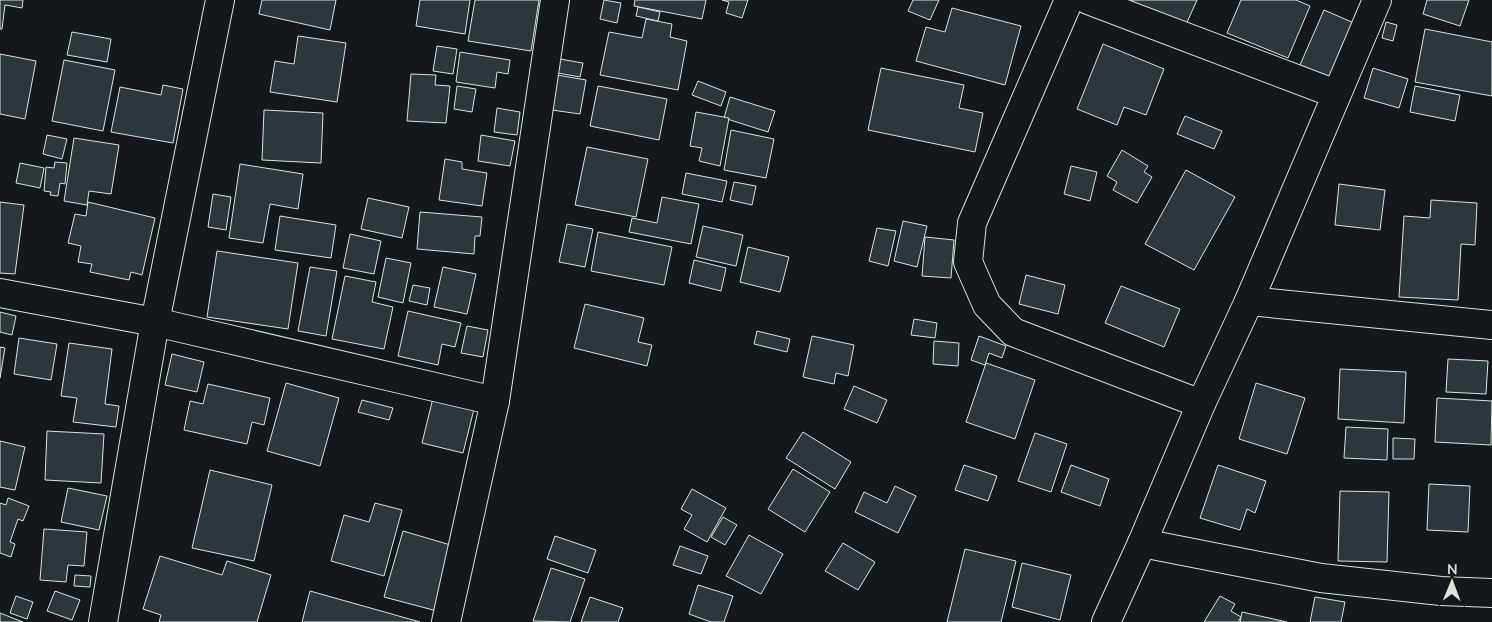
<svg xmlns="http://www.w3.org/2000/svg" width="1492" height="622" viewBox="0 0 1492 622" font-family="'Nunito Sans',sans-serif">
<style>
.building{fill:#2c363c;stroke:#d8e6dc}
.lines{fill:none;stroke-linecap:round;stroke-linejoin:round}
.street-casing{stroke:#d8e6dc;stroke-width:30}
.street{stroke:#14181c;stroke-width:28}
</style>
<rect width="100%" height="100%" fill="#14181c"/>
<g class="building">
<polygon points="0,0 23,0 22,8 5,5 2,29 0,29"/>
<polygon points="262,0 336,0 330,30 259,14"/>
<polygon points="420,0 470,0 465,34 416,26"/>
<polygon points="475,0 539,0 531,51 468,41"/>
<polygon points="604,0 621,3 617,23 600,19"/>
<polygon points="635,0 706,0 702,19 634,6"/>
<polygon points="722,0 748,0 742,18 726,13 729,2"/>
<polygon points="913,0 939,0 930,20 908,11"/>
<polygon points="1132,0 1197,0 1184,29 1130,6"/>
<polygon points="1241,0 1296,0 1310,6 1288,58 1227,33"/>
<polygon points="1427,0 1469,0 1460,26 1423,14"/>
<polygon points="638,7 660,12 658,21 636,16"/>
<polygon points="952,8 1021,26 1005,85 916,61 926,27 945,32"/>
<polygon points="1324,10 1354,23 1331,78 1300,65"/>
<polygon points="646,19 672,24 670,37 687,41 678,90 600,75 609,32 642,38"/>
<polygon points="1386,22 1397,25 1393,41 1382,38"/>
<polygon points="1425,29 1492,42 1492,96 1415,82"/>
<polygon points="72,32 111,39 107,62 67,55"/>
<polygon points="298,36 346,43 337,102 270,92 275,61 294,64"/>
<polygon points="1103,44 1164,69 1146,115 1124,107 1117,125 1077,109"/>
<polygon points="437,46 457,49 453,74 433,71"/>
<polygon points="460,52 510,60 508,74 497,72 495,88 456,82"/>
<polygon points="0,54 36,61 25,119 0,114"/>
<polygon points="560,59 583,63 580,77 558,73"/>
<polygon points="64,60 115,70 103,131 52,121"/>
<polygon points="881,68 964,85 959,108 983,113 975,152 868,130"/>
<polygon points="1373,68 1408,79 1399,108 1364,98"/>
<polygon points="411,74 436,75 435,85 450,86 446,123 407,121"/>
<polygon points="557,75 586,80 580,114 552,110"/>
<polygon points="698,81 726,92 721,106 692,95"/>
<polygon points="163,85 183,89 173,143 111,132 120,87 161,95"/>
<polygon points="457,86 476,89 472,112 454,109"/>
<polygon points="598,86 667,99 659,140 590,126"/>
<polygon points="1415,86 1460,95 1455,121 1410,112"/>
<polygon points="730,97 775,111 768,132 724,118"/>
<polygon points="497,108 520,112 517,135 494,132"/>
<polygon points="264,110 323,113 321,163 262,160"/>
<polygon points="696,112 729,118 720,166 699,161 702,148 690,146"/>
<polygon points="1185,116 1222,131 1214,149 1177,134"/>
<polygon points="731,130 774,139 766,178 724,170"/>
<polygon points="47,135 67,139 62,159 43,154"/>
<polygon points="481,135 515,141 510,166 478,161"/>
<polygon points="74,138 119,145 111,194 89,191 87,205 64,201"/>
<polygon points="587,147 648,159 636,217 575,205"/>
<polygon points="1122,150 1148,166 1144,172 1152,177 1137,203 1113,190 1117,182 1107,176"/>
<polygon points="445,159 462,162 462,169 487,173 482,206 439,200"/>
<polygon points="55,162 67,163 65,184 60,183 58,196 50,195 51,192 44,191 46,167 54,168"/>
<polygon points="20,163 44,168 40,188 16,183"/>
<polygon points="240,164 303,174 298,209 270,204 263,243 229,238"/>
<polygon points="1071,166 1097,172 1090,201 1064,194"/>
<polygon points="1186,170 1235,197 1194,270 1145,244"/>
<polygon points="686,173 727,181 722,202 682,194"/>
<polygon points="734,182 756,186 752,205 730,200"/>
<polygon points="1339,184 1385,190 1380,230 1335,225"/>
<polygon points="213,194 231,197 226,230 208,227"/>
<polygon points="662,197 699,204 691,244 629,232 632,218 657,223"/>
<polygon points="368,198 409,207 402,238 361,229"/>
<polygon points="1431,200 1477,203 1475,245 1461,244 1458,300 1399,297 1404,216 1430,218"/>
<polygon points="0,202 24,205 15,274 0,273"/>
<polygon points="88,202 155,218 142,275 131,272 129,280 90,272 92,264 78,262 81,246 68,243 75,214 86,216"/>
<polygon points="420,212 482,217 480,236 475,236 474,254 417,249"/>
<polygon points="280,216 336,225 331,258 275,250"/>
<polygon points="903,221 927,226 917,267 894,261"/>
<polygon points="567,224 593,229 585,267 559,262"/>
<polygon points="703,226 743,235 736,266 696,257"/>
<polygon points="877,228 896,231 888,266 869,261"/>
<polygon points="598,232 672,247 664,285 591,271"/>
<polygon points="350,234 381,241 374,274 343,268"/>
<polygon points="925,237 954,240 951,278 922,276"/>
<polygon points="748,247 789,257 780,292 740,282"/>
<polygon points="217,251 298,263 288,329 207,317"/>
<polygon points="386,258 411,263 403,303 378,297"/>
<polygon points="694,260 726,268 721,291 689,283"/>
<polygon points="310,267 337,271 326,336 298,331"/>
<polygon points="443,267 476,274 467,314 434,307"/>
<polygon points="1026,275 1065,285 1058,314 1019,304"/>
<polygon points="345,276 376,282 372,302 393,307 384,349 332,339"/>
<polygon points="413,285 430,288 427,305 409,301"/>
<polygon points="1121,286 1180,309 1164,347 1105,323"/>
<polygon points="585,304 644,318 638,342 652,345 647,366 574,348"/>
<polygon points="408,311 461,323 455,347 442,344 438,365 398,356"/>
<polygon points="0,312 16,316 12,335 0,332"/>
<polygon points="914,319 937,323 935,338 911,335"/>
<polygon points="467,326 488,330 483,357 461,353"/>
<polygon points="757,331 790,339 787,352 754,344"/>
<polygon points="812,336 854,345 848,376 836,373 834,384 803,377"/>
<polygon points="979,336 1006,346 1002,358 989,353 985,365 971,360"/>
<polygon points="19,338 57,344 51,380 14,374"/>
<polygon points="934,341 959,343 958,366 933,364"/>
<polygon points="69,343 112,349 105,404 119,406 116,427 73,422 77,398 61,396"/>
<polygon points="0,347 5,348 0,378"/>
<polygon points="172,354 204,362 197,392 165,385"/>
<polygon points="1448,359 1488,361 1486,394 1446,392"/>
<polygon points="986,363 1035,380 1015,439 966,422"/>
<polygon points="1340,369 1406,372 1404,423 1338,419"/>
<polygon points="286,383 339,398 320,466 267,451"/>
<polygon points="1256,383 1305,398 1287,454 1239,439"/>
<polygon points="208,384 270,398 264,425 252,422 247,444 184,430 190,401 203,404"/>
<polygon points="854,386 887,400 877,423 844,409"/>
<polygon points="433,398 474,409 463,453 422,443"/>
<polygon points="1437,398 1492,401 1491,445 1435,442"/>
<polygon points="362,400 393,408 389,420 358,412"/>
<polygon points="1346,427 1388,429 1387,460 1344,458"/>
<polygon points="47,431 104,434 101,483 45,480"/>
<polygon points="803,432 851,462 835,489 786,458"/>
<polygon points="1035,433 1067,444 1051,492 1018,481"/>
<polygon points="1393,438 1415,439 1414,459 1393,459"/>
<polygon points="0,441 25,447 15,490 0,487"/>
<polygon points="964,465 997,476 988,501 955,490"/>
<polygon points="1071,465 1109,479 1100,506 1061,492"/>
<polygon points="1218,465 1266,481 1255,513 1247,509 1240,530 1200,518"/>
<polygon points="793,469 830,492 805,532 768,509"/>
<polygon points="210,470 272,485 254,561 192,548"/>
<polygon points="1429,484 1470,486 1468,532 1427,530"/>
<polygon points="895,486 916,496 898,533 855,512 864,492 887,503"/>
<polygon points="68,488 107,496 99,530 61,522"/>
<polygon points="692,489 726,508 707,542 684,529 692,515 681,509"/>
<polygon points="1340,491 1389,492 1387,562 1338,561"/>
<polygon points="8,498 29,506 23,521 18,519 10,542 15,544 11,557 0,553 0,503 6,505"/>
<polygon points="375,503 402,510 384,576 331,561 344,515 369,522"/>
<polygon points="723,517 737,525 725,545 711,537"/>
<polygon points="44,529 87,532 84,566 68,565 66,582 40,580"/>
<polygon points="403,531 454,546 437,611 384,597"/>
<polygon points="749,535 783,554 761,594 726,576"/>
<polygon points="555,536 596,550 588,573 547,559"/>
<polygon points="843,543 875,562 858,590 825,571"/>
<polygon points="680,546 708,556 701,574 673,565"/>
<polygon points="965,549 1016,561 1001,622 947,622"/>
<polygon points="160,556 222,575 227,561 271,575 257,622 159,622 161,615 143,609"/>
<polygon points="1022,563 1071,575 1060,620 1012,607"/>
<polygon points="551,568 585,579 570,622 533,621"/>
<polygon points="75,575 91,576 90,587 74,586"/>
<polygon points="698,585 733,596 724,622 711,622 689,614"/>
<polygon points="55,591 80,600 72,620 47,611"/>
<polygon points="310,591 420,622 302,622"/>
<polygon points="16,596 33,602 27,619 10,613"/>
<polygon points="1220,596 1235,604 1231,611 1241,617 1238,622 1204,622"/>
<polygon points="590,597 623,608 618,622 581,622"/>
<polygon points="1315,597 1345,602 1341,622 1310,622"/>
<polygon points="1242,612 1287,622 1240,622"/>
<polygon points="0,613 23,622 0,622"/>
</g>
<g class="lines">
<g class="street-casing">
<g id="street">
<polyline points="1069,0 972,223 968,262 987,305 1013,332 1201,404"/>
<polyline points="1088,0 1336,94"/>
<polyline points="0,293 155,322 495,401"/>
<polyline points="1249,301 1492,325"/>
<polyline points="1142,543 1321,578 1441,591 1492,593"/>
<polyline points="103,622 155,322 220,0"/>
<polyline points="446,622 495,401 555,0"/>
<polyline points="1106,622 1142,543 1201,404 1249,301 1377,0"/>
</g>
</g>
<use href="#street" class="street"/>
</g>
<g transform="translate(1452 582) rotate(1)" stroke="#14181c" stroke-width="4" paint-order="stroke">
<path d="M0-4L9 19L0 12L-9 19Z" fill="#d8e6dc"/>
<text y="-8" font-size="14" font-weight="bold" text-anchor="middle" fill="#d8e6dc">N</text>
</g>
</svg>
